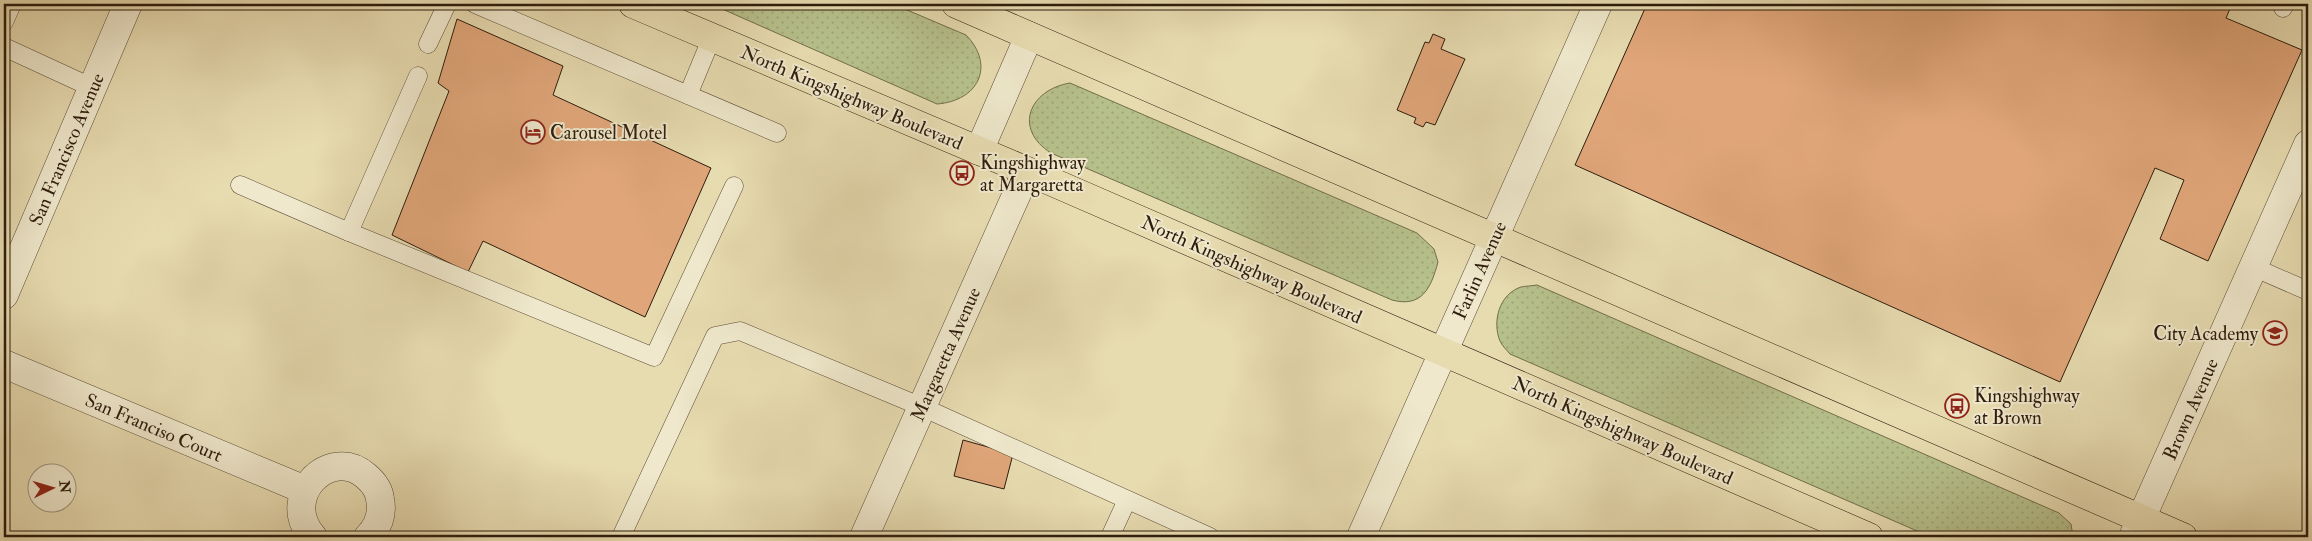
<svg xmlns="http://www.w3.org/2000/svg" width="2312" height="541" viewBox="0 0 2312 541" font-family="'IM FELL Double Pica',serif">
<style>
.grass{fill:url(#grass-dots);stroke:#726e4c}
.building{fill:#e0a679;stroke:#2d1c0d}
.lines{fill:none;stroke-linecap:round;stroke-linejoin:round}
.service-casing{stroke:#5c4c36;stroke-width:19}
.minor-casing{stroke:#5c4c36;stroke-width:29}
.primary-casing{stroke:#2d1c0d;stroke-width:29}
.service{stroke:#efe8cc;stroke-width:18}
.minor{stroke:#efe8cc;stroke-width:28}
.primary{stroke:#e7dbb0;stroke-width:28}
.labels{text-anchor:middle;stroke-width:4;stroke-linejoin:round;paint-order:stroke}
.street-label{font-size:19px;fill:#2d1c0d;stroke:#efe8cc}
.poi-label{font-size:19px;fill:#2d1c0d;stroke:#efe8cc;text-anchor:start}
</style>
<defs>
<pattern id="grass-dots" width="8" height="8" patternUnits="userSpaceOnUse" patternTransform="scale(1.25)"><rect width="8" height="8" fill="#b6c08b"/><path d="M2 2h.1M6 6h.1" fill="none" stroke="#9da477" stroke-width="1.8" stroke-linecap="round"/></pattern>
</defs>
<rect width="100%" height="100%" fill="#e7dbb0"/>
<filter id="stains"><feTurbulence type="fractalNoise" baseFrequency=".004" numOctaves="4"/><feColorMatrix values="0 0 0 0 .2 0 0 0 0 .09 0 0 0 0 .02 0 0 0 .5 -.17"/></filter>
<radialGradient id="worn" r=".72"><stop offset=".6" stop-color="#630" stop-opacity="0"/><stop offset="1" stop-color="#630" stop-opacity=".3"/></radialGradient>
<g class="grass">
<path d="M711 4H893L966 35C996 66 978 101 937 104Z"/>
<path d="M1070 83 1417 233 1434 249 1438 262C1431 288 1422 308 1392 300L1051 153C1013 129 1029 90 1070 83Z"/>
<path d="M1537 285 2059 513 2071 524 2073 537H1931L1510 354C1507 350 1502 346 1500 341 1492 322 1499 294 1521 287 1525 286 1532 286 1537 285Z"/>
</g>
<g class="building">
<polygon points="1647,4 2232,4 2226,18 2302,50 2208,261 2160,239 2184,180 2155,168 2060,382 1575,165"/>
<polygon points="457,19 563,66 553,95 711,168 645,317 483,241 468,272 392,235 449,91 438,83"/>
<polygon points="1433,34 1445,39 1441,49 1465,59 1435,125 1426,122 1423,127 1414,123 1416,118 1397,110 1425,42 1429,43"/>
<polygon points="963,440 1013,454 1004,489 954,476"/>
</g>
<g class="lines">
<g class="service-casing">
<g id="service">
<polyline points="475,4 777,133"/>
<polyline points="2283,8 2285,4"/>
<polyline points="4,22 12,4"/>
<polyline points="428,44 447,4"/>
<polyline points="4,47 93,88"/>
<polyline points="418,76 349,232 654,357 734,186"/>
<polyline points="688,95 712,37"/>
<polyline points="240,185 349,232"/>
<polyline points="2253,267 2308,291"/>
<polyline points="621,537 715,336 740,331 922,407 1210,537"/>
<polyline points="1110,537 1127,500"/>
</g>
</g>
<g class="minor-casing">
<g id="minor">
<polyline points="979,151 1029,36"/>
<polyline points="4,295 128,4"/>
<polyline points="4,364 305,490"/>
<path d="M313 537C278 498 329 444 366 476 373 482 379 489 380 499 383 514 379 526 368 537"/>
<polyline points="864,537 1027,171"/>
<polyline points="1361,537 1598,4"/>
<polyline points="2133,537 2308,144"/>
</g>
</g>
<g class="primary-casing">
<g id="primary">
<polyline points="633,4 1027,171 1869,537"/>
<polyline points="956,4 2183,537"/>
</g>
</g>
<use href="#service" class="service"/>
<use href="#minor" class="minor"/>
<use href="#primary" class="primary"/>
</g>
<defs>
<g id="hotel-ring" transform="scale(1.25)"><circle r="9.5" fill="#efe8cc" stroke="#8f2418" stroke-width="1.5"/><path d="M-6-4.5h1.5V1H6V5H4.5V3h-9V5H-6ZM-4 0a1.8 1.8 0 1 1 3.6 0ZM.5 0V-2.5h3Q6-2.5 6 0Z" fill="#8f2418"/></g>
<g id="bus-ring" transform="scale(1.25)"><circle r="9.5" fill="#efe8cc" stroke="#8f2418" stroke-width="1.5"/><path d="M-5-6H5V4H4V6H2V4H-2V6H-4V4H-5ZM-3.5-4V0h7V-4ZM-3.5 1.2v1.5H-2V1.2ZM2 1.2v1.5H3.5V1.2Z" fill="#8f2418"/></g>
<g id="school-ring" transform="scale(1.25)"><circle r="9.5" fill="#efe8cc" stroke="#8f2418" stroke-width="1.5"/><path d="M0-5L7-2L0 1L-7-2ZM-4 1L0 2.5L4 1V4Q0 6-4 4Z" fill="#8f2418"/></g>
</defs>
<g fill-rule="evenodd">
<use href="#hotel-ring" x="533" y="132"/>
<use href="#bus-ring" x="962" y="173"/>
<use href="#school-ring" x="2275" y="333"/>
<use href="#bus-ring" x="1957" y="406"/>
</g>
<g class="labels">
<g class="street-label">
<text transform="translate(852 97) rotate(23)" y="7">North Kingshighway Boulevard</text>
<text transform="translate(66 149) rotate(-67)" y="7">San Francisco Avenue</text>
<text transform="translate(1252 269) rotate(24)" y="7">North Kingshighway Boulevard</text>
<text transform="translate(1479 270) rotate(-66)" y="7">Farlin Avenue</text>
<text transform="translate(945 354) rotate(-66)" y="7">Margaretta Avenue</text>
<text transform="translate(2190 409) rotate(-66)" y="7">Brown Avenue</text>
<text transform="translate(154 427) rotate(23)" y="7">San Franciso Court</text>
<text transform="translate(1623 430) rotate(24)" y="7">North Kingshighway Boulevard</text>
</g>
<g class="poi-label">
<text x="550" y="139">Carousel Motel</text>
<text x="980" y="169">Kingshighway<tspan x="980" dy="22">at Margaretta</tspan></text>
<text x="2258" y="340" text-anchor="end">City Academy</text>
<text x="1974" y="402">Kingshighway<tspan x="1974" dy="22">at Brown</tspan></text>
</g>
</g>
<rect width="2312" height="541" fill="none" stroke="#e7dbb0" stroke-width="20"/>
<rect x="5" y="5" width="2302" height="531" fill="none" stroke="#2d1c0d" stroke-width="2.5"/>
<rect x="10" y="10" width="2292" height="521" fill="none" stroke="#2d1c0d"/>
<g transform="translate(52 488) rotate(85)"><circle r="24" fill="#efe8cc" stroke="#a19680"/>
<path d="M0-4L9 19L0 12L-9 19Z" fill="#8f2418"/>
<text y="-8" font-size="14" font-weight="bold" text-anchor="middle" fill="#2d1c0d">N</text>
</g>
<rect width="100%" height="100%" filter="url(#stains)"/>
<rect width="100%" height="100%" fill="url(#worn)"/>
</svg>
